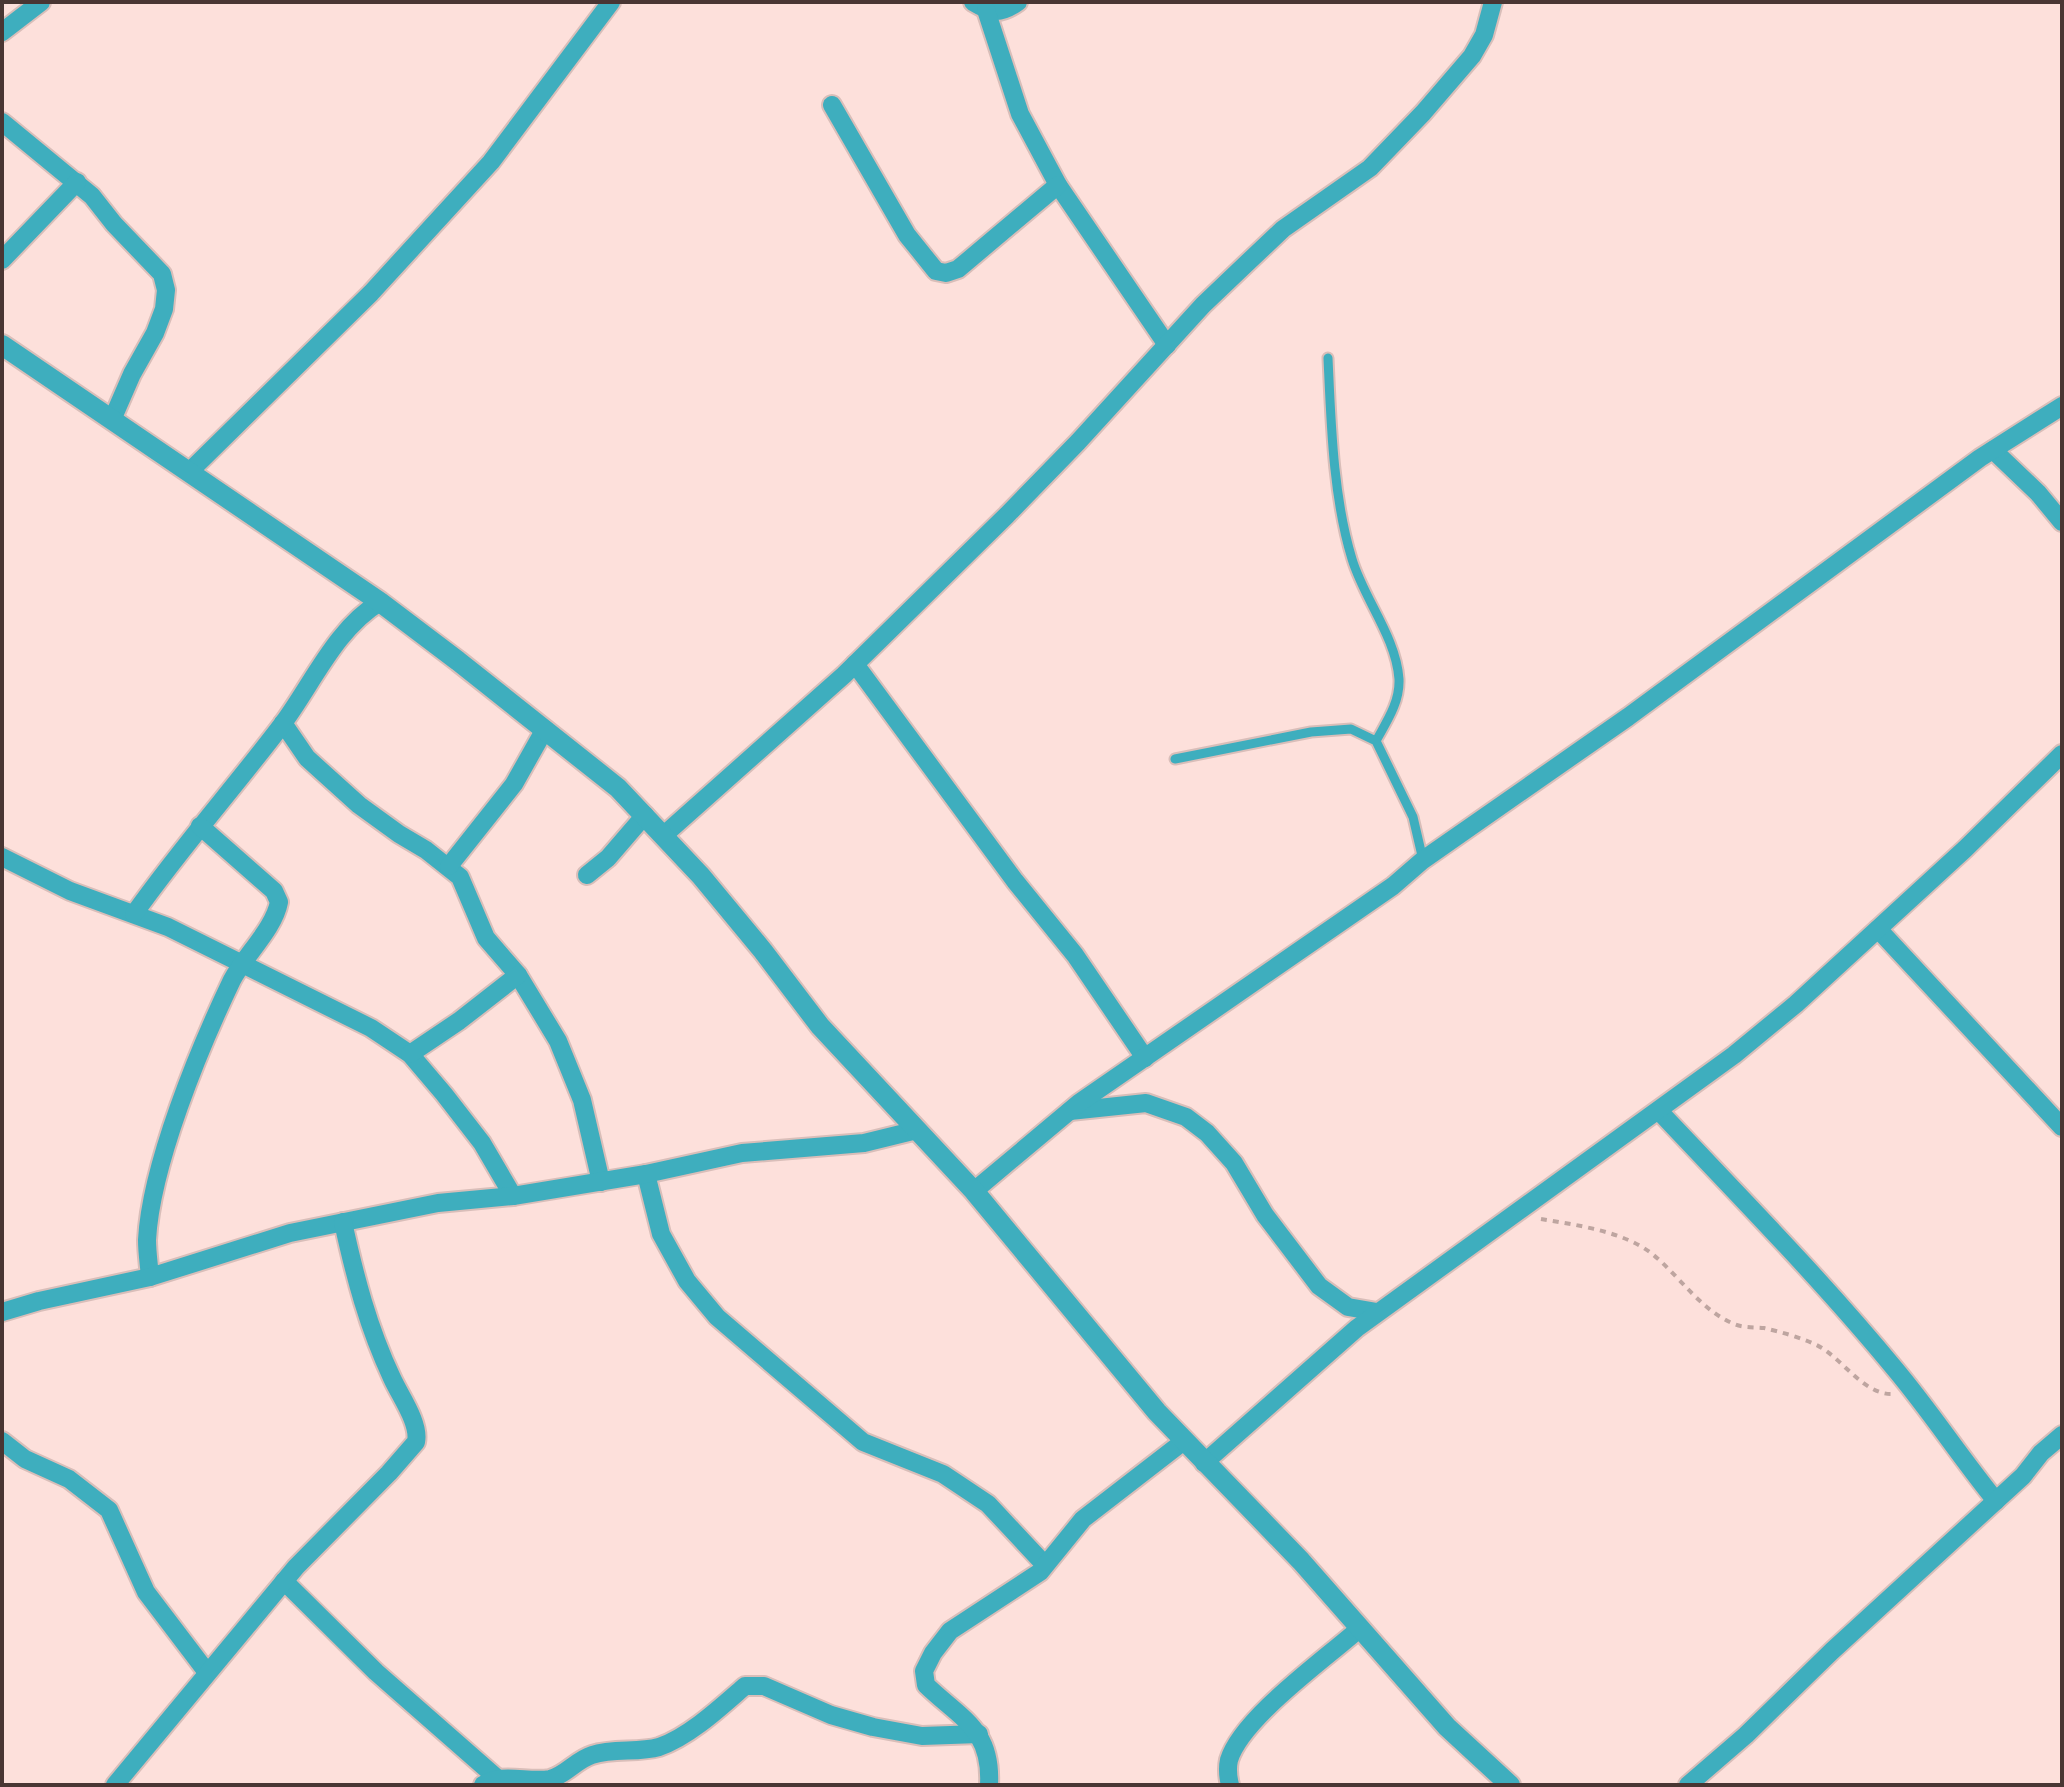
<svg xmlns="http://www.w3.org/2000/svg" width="2064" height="1787" viewBox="0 0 2064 1787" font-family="Literata,serif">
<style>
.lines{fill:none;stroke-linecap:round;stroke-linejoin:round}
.service-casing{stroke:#d9beb9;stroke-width:13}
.minor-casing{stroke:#d9beb9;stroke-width:22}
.tertiary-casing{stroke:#d9beb9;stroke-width:24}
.path{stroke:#bea5a0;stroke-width:4;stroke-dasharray:6 6;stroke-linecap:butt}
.service{stroke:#3eaebe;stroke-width:9}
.minor{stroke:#3eaebe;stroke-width:18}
.tertiary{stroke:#3eaebe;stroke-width:20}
</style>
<rect width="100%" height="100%" fill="#fde0db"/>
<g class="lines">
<g class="service-casing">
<g id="service">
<path d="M1328 358C1331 423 1333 497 1352 559 1364 599 1396 637 1399 679 1400 702 1387 721 1376 741"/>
<polyline points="1175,759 1311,732 1351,729 1376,741 1413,817 1423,860"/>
</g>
</g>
<g class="minor-casing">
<g id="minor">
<path d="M973 2C991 13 1000 15 1018 2"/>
<polyline points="986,10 1020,114 1058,185 1167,345"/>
<polyline points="2,32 41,2"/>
<polyline points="832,105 907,235 936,271 946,273 958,269 1058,185"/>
<polyline points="2,122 92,196 114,224 162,274 166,290 164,309 155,333 132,374 112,420"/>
<polyline points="2,260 77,182"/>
<polyline points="1993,450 2038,493 2062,522"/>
<polyline points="189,472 371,293 491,162 611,2"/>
<polyline points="855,664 1015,881 1075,955 1145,1058"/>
<polyline points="283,723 307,758 359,805 399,834 426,850 460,877 486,938 518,975 558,1041 582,1100 601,1182"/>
<polyline points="664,835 844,675 1007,515 1078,442 1203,305 1246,264 1283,229 1370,168 1423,113 1472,56 1484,35 1493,2"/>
<polyline points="2,857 70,891 168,927 371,1028 410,1054 444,1094 482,1143 513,1196"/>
<polyline points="449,866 514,784 545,729"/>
<polyline points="587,875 608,858 645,815"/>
<path d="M134 914C180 849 233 789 281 726 312 685 335 629 380 602"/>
<polyline points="1878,929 2062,1127"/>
<polyline points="410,1054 459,1021 518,975"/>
<polyline points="1070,1111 1146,1103 1186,1117 1207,1133 1234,1163 1265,1215 1319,1286 1348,1307 1377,1312"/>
<path d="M1659 1111C1739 1196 1821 1279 1895 1369 1931 1412 1961 1458 1996 1501"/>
<polyline points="646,1174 661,1234 687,1281 717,1317 863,1442 943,1474 988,1504 1045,1565"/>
<polyline points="974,1191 1079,1103 1393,886 1423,860 1628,717 1980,458 2062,406"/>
<path d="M150 1277C149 1265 147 1252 147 1240 151 1165 199 1049 232 980 245 955 274 929 279 902L274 891 200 826"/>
<polyline points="2,1312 39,1301 150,1277 290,1233 438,1203 513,1196 646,1174 742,1153 864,1143 917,1130"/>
<polyline points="2,1441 25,1459 69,1479 109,1510 146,1592 206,1671"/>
<polyline points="1204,1463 1357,1328 1734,1055 1796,1004 1965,849 2062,754"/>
<polyline points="284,1581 376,1672 498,1779"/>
<path d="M115 1785 296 1567 389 1473 416 1442C420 1423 400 1396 392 1378 368 1327 355 1277 343 1222"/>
<path d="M483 1785C502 1772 528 1783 550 1779 566 1775 576 1760 592 1755 614 1748 638 1753 659 1747 689 1737 722 1706 745 1686H764L831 1715 873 1727 922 1736 979 1734"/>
<path d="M989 1785C992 1729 961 1719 926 1685L924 1671 933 1653 950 1631 1040 1572 1083 1519 1184 1441"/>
<path d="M1230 1785C1228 1777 1227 1769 1229 1760 1242 1718 1324 1660 1359 1629"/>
<polyline points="1688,1785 1746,1735 1832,1651 2023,1476 2041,1453 2062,1435"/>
</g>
</g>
<g class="tertiary-casing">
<polyline id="tertiary" points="2,345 380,602 458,661 618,788 701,876 763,951 820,1026 974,1191 1157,1412 1301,1561 1447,1727 1510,1785"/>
</g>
<path class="path" d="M1541 1219C1576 1225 1622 1231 1651 1253 1680 1276 1699 1309 1734 1324 1743 1328 1754 1327 1764 1328 1781 1332 1807 1339 1822 1348 1844 1362 1865 1394 1891 1394"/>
<use href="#service" class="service"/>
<use href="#minor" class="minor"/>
<use href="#tertiary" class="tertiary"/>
</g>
<rect width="2064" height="1787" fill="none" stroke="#493633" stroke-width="8"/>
</svg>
